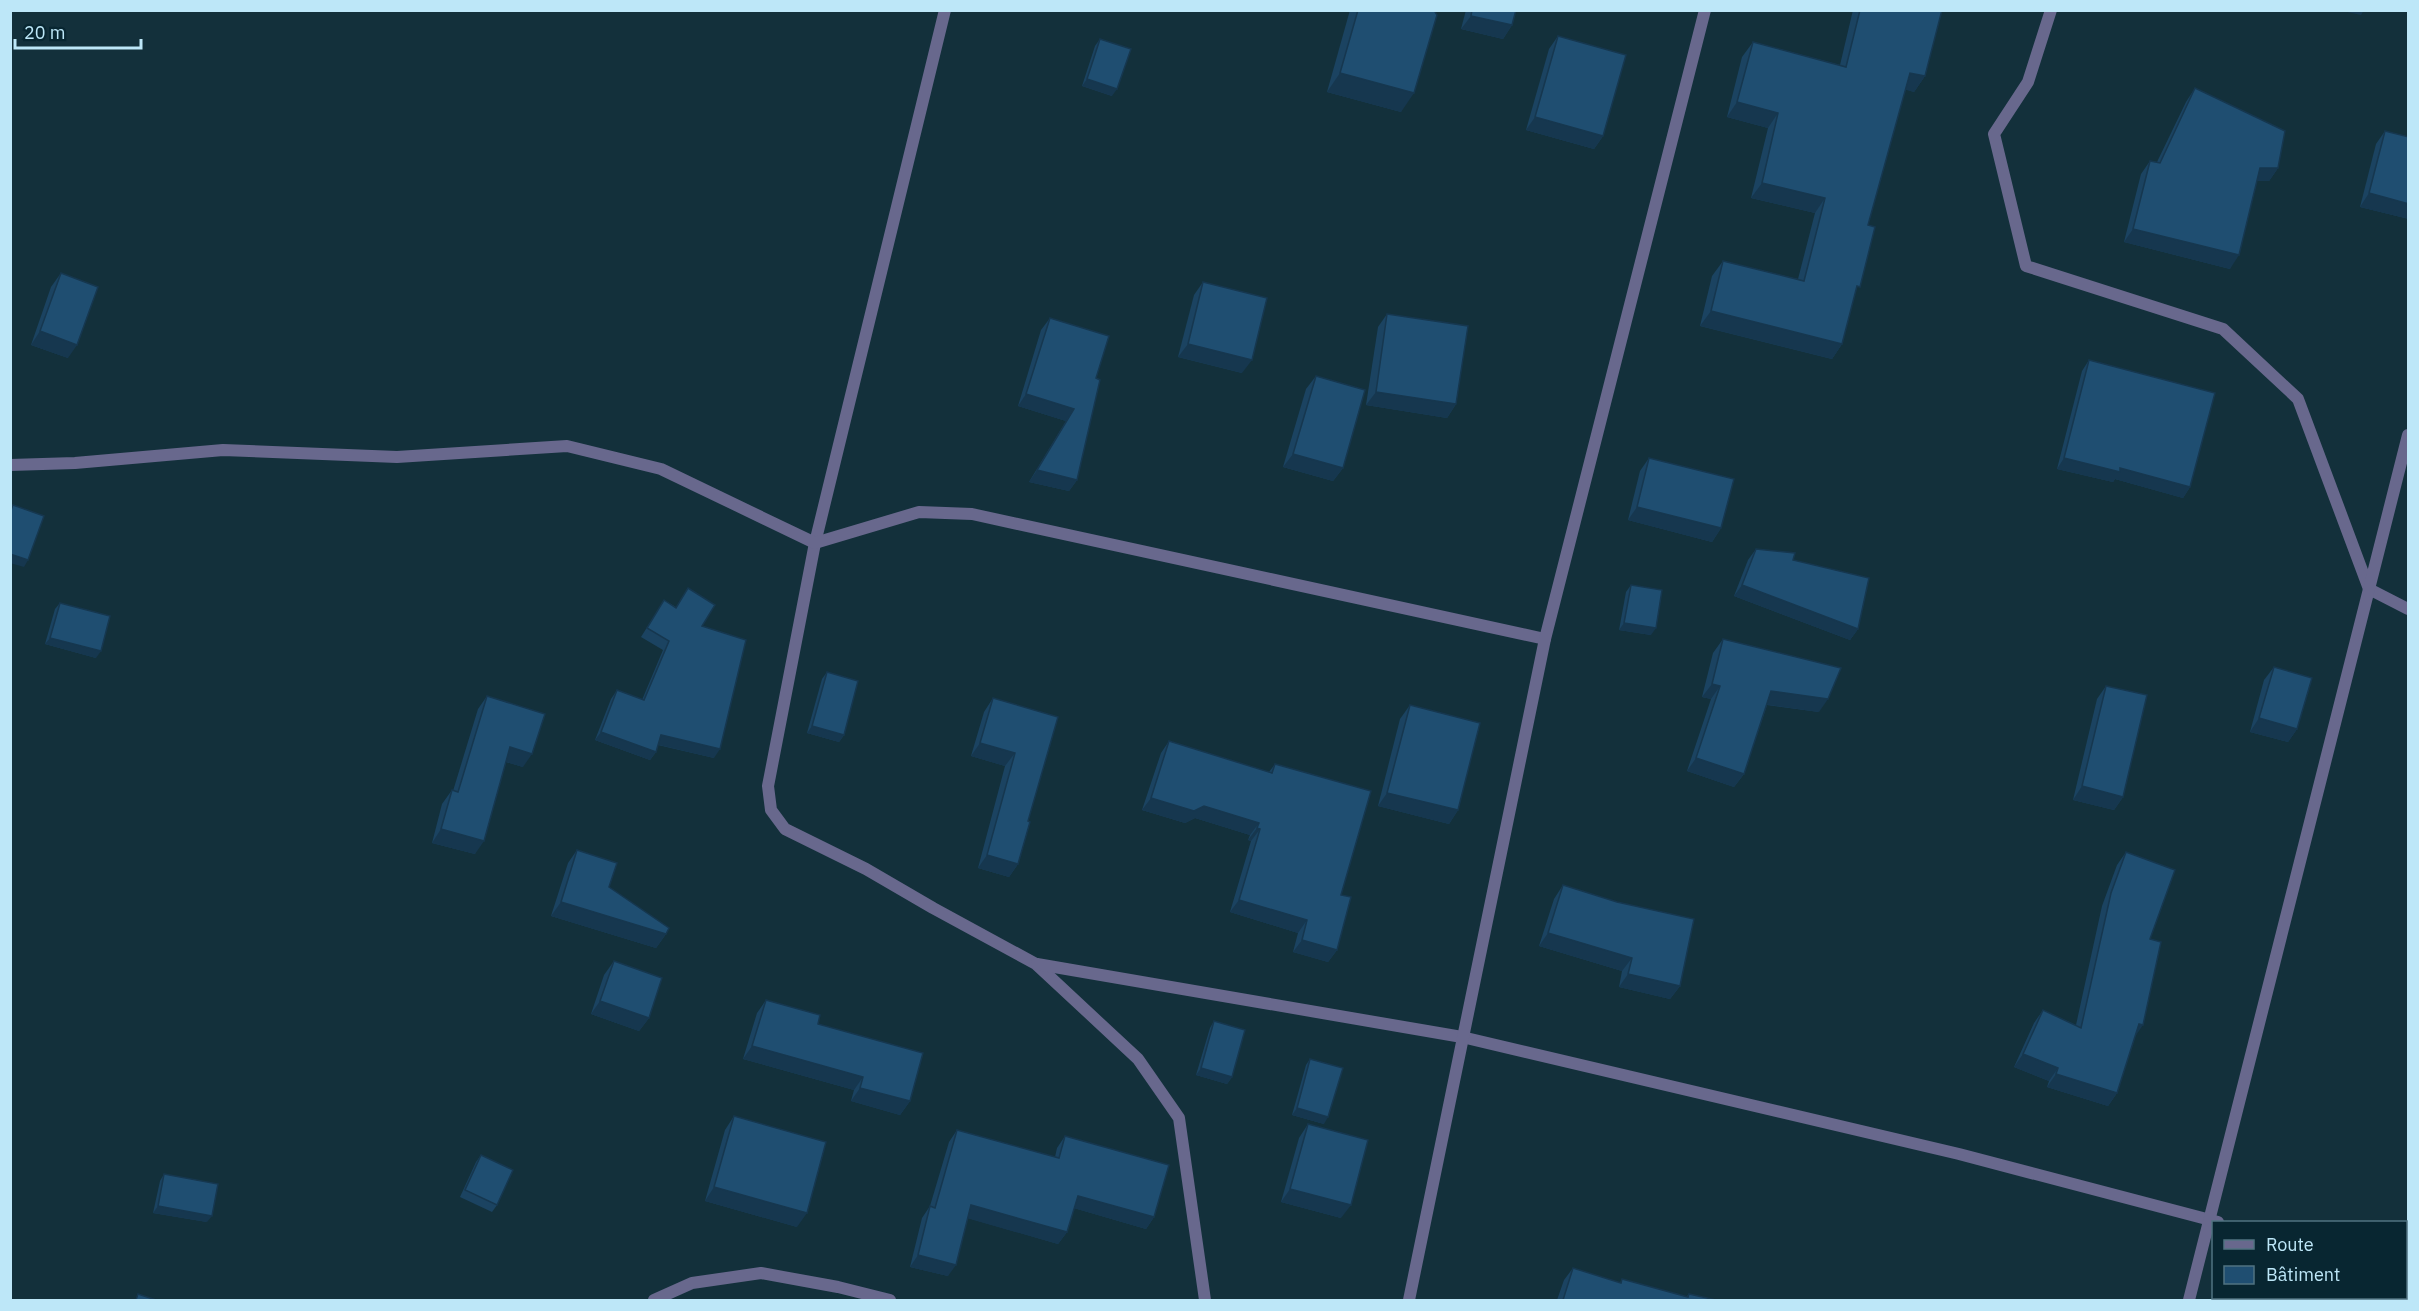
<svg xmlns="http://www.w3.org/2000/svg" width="2419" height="1311" viewBox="0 0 2419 1311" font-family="'IBM Plex Sans',sans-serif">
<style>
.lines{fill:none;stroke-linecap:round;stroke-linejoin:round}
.minor{stroke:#68688d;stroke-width:12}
.wall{fill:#1b4361}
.shaded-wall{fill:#16374f}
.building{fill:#1f4e71;stroke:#16374f;stroke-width:1.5}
</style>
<rect width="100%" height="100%" fill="#13303b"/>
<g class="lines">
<g class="minor">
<polyline points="945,10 815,543 768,786 771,810 785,829 866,869 933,908 1036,964 1138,1059 1179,1118 1205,1300"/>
<polyline points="2051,10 2028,82 1994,134 2026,266 2223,329 2298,399 2369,589 2408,609"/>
<polyline points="10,465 75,463 223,450 397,457 567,446 661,469 815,543 919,512 972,514 1545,639"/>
<polyline points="1037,964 1462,1037 1959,1154 2218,1222"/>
<polyline points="2406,1275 2408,1276"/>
<polyline points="654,1300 692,1283 761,1273 838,1287 890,1300"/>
<polyline points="1409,1300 1545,639 1705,10"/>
<polyline points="2189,1300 2408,435"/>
</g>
</g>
<g class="wall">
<polygon points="1350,10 1434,10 1401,112 1327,92"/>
<polygon points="1466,10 1516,10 1512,25 1503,39 1461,29"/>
<polygon points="1853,10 1942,10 1925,76 1914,92 1905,89 1868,225 1855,294 1842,344 1832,359 1700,326 1712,276 1723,261 1798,279 1815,213 1751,198 1768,128 1727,117 1742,57 1753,42 1840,65"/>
<polygon points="1558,36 1603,136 1594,149 1526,130 1549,49"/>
<polygon points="1100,39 1112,96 1082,86 1095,46"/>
<polygon points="2195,88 2278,168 2269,181 2257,181 2230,269 2124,242 2141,174 2150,161 2157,162 2186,102"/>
<polygon points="2385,131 2409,137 2409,219 2360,207 2376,144"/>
<polygon points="61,273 68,358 31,345 51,287"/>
<polygon points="1203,282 1242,373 1178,357 1194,295"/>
<polygon points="1387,314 1456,404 1447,418 1366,405 1378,327"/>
<polygon points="1050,318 1096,378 1077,480 1069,491 1029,482 1066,421 1018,406 1041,330"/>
<polygon points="2089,360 2190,487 2183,498 2115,479 2113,482 2057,469 2082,371"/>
<polygon points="1316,376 1343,468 1333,481 1283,467 1306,389"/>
<polygon points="1649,458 1721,528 1712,542 1628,520 1640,471"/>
<polygon points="1756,549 1858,629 1850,640 1734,596 1748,560"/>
<polygon points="1631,585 1651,635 1619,630 1626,592"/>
<polygon points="688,588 702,626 714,758 658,745 656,752 650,760 595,740 611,699 617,690 642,700 663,650 641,637 664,600 676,607"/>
<polygon points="60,603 96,658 45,644 55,609"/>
<polygon points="1723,639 1819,712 1767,705 1744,774 1734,787 1687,771 1711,699 1702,697 1713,653"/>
<polygon points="2274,667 2297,729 2288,742 2250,732 2264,680"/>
<polygon points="827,672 844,735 839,742 807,733 822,679"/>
<polygon points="2106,686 2123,797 2114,810 2073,800 2097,699"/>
<polygon points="487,696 523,767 506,762 475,854 432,843 442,804 452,790 453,791 478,709"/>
<polygon points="993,698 1058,717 1028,821 1018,864 1009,877 978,868 1005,766 971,756 984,712"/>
<polygon points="1410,705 1458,810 1449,824 1378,806 1400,719"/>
<polygon points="1169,741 1269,772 1275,764 1341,895 1337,950 1328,962 1293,952 1298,933 1230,912 1251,841 1248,840 1250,835 1195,818 1185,823 1142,810 1161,753"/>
<polygon points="577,850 609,887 666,934 656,948 551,916 568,863"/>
<polygon points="2126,852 2150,939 2134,1037 2117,1093 2108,1106 2047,1087 2049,1081 2014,1067 2034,1023 2043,1010 2076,1025 2102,906 2117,865"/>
<polygon points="1563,885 1680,986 1670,999 1619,987 1622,971 1539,946 1554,899"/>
<polygon points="614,961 649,1018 639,1031 591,1014 604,975"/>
<polygon points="766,1000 818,1024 910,1101 900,1115 851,1101 854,1090 743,1059 757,1013"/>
<polygon points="1214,1021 1232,1077 1227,1084 1196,1075 1210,1028"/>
<polygon points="1310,1059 1324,1124 1292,1115 1306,1065"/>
<polygon points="734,1116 797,1227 705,1201 725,1130"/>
<polygon points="1308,1124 1341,1218 1281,1202 1299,1138"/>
<polygon points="957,1130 1055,1157 1057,1148 1065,1136 1154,1217 1146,1229 1074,1208 1067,1232 1058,1244 968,1218 948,1276 910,1267 922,1218 930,1206 949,1142"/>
<polygon points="481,1155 497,1205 492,1212 460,1197 476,1162"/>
<polygon points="164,1174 207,1222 153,1213 160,1181"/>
<polygon points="1573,1268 1620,1283 1622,1279 1686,1297 1689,1294 1716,1300 1557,1300 1564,1280"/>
</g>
<g class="shaded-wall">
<polygon points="2338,10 2364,10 2361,15"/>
<polygon points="1471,16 1512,25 1503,39 1461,29"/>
<polygon points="1340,73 1414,93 1401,112 1327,92"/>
<polygon points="1910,73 1925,76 1914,92 1899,88"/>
<polygon points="1087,79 1117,89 1112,96 1082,86"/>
<polygon points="1737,102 1778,113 1768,128 1727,117"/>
<polygon points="1535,117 1603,136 1594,149 1526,130"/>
<polygon points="2260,168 2278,168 2269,181 2251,181"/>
<polygon points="1762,183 1825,198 1815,213 1751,198"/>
<polygon points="2369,193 2409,204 2409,219 2360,207"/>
<polygon points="2133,229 2239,255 2230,269 2124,242"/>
<polygon points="1711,311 1842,344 1832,359 1700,326"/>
<polygon points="40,331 77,345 68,358 31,345"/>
<polygon points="1188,344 1252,360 1242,373 1178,357"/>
<polygon points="1376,392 1456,404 1447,418 1366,405"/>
<polygon points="1026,394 1074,409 1066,421 1018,406"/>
<polygon points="1293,454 1343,468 1333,481 1283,467"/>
<polygon points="2064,458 2120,468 2190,487 2183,498 2115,479 2113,482 2057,469"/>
<polygon points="1037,470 1077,480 1069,491 1029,482"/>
<polygon points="1637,507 1721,528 1712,542 1628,520"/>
<polygon points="10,554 28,560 24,567 10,563"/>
<polygon points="1742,585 1858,629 1850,640 1734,596"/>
<polygon points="1624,623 1656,628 1651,635 1619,630"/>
<polygon points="50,638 101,651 96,658 45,644"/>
<polygon points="1712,684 1720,686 1711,699 1702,697"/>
<polygon points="1771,691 1828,699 1819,712 1762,704"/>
<polygon points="2259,718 2297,729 2288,742 2250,732"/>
<polygon points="812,726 844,735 839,742 807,733"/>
<polygon points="601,732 656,752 650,760 595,740"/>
<polygon points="661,735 720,749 714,758 655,744"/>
<polygon points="980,743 1015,753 1005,766 971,756"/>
<polygon points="510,747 532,754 523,767 500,760"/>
<polygon points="1696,758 1744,774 1734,787 1687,771"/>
<polygon points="2082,786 2123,797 2114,810 2073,800"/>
<polygon points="1387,793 1458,810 1449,824 1378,806"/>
<polygon points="1151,798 1204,806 1259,823 1250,835 1195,818 1185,823 1142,810"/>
<polygon points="1257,828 1260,829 1251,841 1248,840"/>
<polygon points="441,829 484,841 475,854 432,843"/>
<polygon points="987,855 1018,864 1009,877 978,868"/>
<polygon points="1239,900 1307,920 1298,933 1230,912"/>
<polygon points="561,902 666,934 656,948 551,916"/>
<polygon points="1548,933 1632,958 1622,971 1539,946"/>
<polygon points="1302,940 1337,950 1328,962 1293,952"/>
<polygon points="1628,974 1680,986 1670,999 1619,987"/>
<polygon points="600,1001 649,1018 639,1031 591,1014"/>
<polygon points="2139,1024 2143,1025 2134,1038"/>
<polygon points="752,1046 863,1077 854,1090 743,1059"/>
<polygon points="2023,1054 2058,1068 2049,1081 2014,1067"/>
<polygon points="1201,1068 1232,1077 1227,1084 1196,1075"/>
<polygon points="2056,1074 2117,1093 2108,1106 2047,1087"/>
<polygon points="860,1088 910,1101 900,1115 851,1101"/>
<polygon points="1297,1108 1328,1117 1324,1124 1292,1115"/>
<polygon points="714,1187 807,1213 797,1227 705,1201"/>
<polygon points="1290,1189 1351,1205 1341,1218 1281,1202"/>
<polygon points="1078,1196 1154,1217 1146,1229 1070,1207"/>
<polygon points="971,1205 1067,1232 1058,1244 963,1217"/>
<polygon points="158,1206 212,1216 207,1222 153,1213"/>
<polygon points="918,1255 956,1265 948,1276 910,1267"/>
</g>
<g class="building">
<polygon points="1358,10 1434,10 1437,15 1414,93 1340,73"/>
<polygon points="1472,10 1516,10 1512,25 1471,16"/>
<polygon points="1860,10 1942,10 1925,76 1910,73 1868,225 1875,227 1860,287 1857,286 1842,344 1711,311 1723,261 1804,281 1825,198 1762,183 1778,113 1737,102 1753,42 1846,67"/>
<polygon points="1558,36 1626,55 1603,136 1535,117"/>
<polygon points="1100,39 1131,49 1117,89 1087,79"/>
<polygon points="2195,88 2285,131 2278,168 2260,168 2239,255 2133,229 2150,161 2160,163"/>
<polygon points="2385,131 2409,137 2409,204 2369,193"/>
<polygon points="61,273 98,287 77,345 40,331"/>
<polygon points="1203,282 1267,298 1252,360 1188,344"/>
<polygon points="1387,314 1468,326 1456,404 1376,392"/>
<polygon points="1050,318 1109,336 1096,378 1100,380 1077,480 1037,470 1074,409 1026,394"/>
<polygon points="2089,360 2215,393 2190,487 2120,468 2120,472 2064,458"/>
<polygon points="1316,376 1365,390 1343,468 1293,454"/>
<polygon points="1649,458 1734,479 1721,528 1637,507"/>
<polygon points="13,505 44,516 28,560 10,554 10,512"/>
<polygon points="1756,549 1795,553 1793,560 1869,578 1858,629 1742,585"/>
<polygon points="1631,585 1662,590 1656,628 1624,623"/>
<polygon points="688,588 715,605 702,626 746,640 720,749 661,735 656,752 601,732 617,690 644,700 669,641 647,628 664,600 676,608"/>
<polygon points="60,603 110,616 101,651 50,638"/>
<polygon points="1723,639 1841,668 1828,699 1771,691 1744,774 1696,758 1720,686 1712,684"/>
<polygon points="2274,667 2312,678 2297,729 2259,718"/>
<polygon points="827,672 858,681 844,735 812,726"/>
<polygon points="2106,686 2147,695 2123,797 2082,786"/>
<polygon points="487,696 545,714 532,754 510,747 484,841 441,829 452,790 458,792"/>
<polygon points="993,698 1058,717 1028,821 1030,822 1018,864 987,855 1015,753 980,743"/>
<polygon points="1410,705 1480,723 1458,810 1387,793"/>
<polygon points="1169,741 1272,773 1275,764 1371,791 1341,895 1351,897 1337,950 1302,940 1307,920 1239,900 1260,829 1257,828 1259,823 1204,806 1194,811 1151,798"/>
<polygon points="577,850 617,863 609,887 669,928 666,934 561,902"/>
<polygon points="2126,852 2175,870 2150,939 2161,942 2143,1025 2139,1024 2117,1093 2056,1074 2058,1068 2023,1054 2043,1010 2081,1028 2111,893"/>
<polygon points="1563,885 1617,902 1694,919 1680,986 1628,974 1632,958 1548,933"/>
<polygon points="614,961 662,978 649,1018 600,1001"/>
<polygon points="766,1000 820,1015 818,1024 923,1053 910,1101 860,1088 863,1077 752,1046"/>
<polygon points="1214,1021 1245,1030 1232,1077 1201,1068"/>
<polygon points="1310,1059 1343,1068 1328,1117 1297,1108"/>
<polygon points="734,1116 826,1142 807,1213 714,1187"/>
<polygon points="1308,1124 1368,1140 1351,1205 1290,1189"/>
<polygon points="957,1130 1059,1158 1065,1136 1169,1165 1154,1217 1078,1196 1067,1232 971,1205 956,1265 918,1255 930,1206 935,1208"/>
<polygon points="481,1155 513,1170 497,1205 465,1190"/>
<polygon points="164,1174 218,1184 212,1216 158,1206"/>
<polygon points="1573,1268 1621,1283 1622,1279 1688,1297 1689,1294 1716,1300 1563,1300"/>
<polygon points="138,1294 156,1300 136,1300"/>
<polygon points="2245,1298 2316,1298 2316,1300 2240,1300"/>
</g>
<rect width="2419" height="1311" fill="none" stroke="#bde7f8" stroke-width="24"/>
<rect x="2212" y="1221" width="195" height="78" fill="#082631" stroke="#507381" stroke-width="1.5"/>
<rect x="2224" y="1240" width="30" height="9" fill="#68688d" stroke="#507381" stroke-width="1.5"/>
<text x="2266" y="1251" font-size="18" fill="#bde7f8">Route</text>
<rect x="2224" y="1266" width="30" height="18" fill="#1f4e71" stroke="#507381" stroke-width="1.5"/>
<text x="2266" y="1281" font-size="18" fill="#bde7f8">Bâtiment</text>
<path d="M15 39v9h126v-9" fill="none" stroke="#bde7f8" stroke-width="3"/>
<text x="24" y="39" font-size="18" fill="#bde7f8" stroke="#082631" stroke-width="4.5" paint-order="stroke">20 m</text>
</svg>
